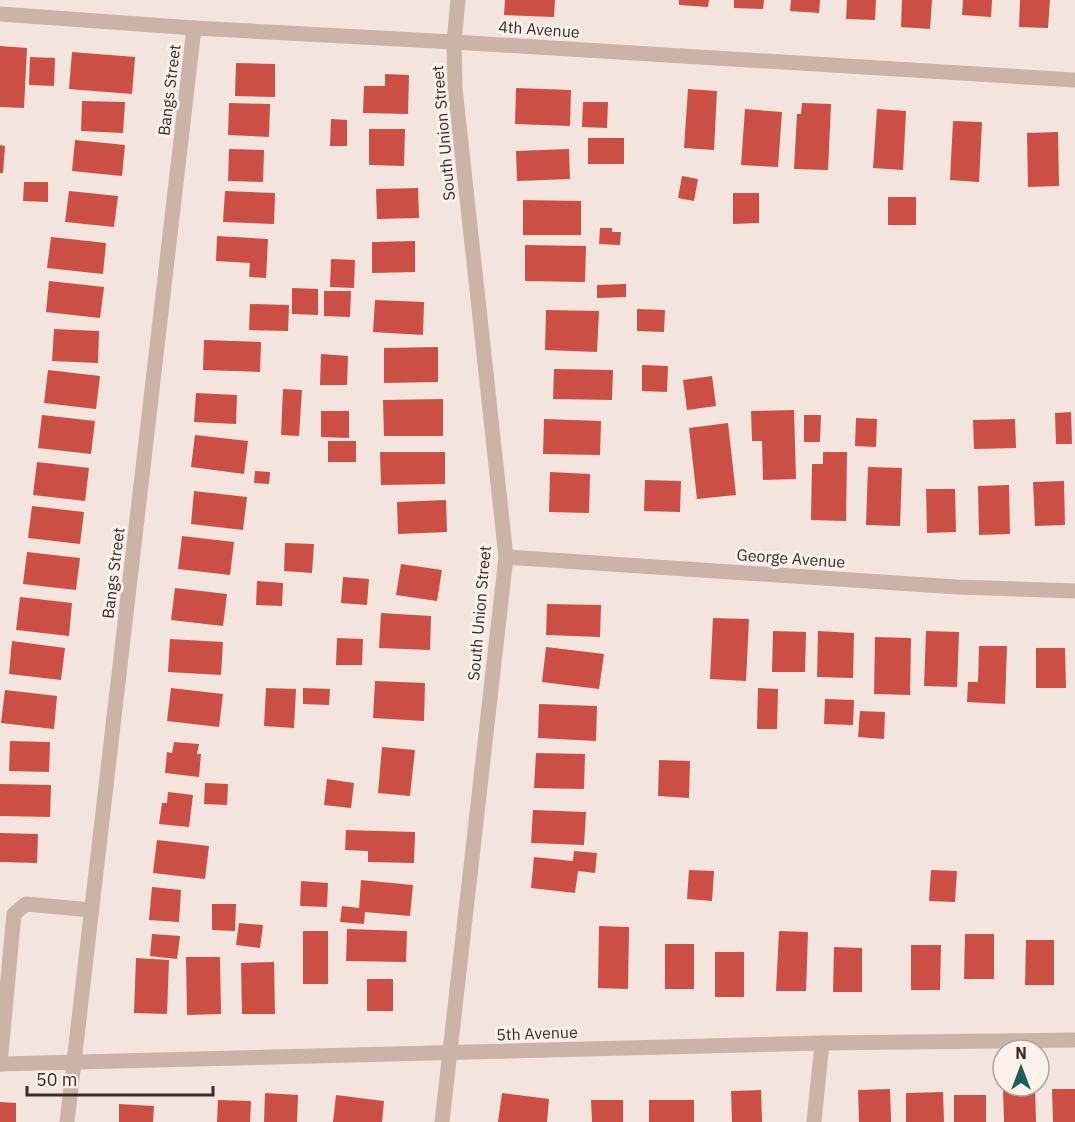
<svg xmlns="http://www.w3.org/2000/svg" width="1075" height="1122" viewBox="0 0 1075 1122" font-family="'IBM Plex Sans',sans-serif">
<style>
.building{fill:#cb4f44}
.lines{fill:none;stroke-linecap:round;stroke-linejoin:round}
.service{stroke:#ccb3a8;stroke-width:15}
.minor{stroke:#ccb3a8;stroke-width:15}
.labels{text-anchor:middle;stroke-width:6;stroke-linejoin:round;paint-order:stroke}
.street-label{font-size:16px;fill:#392b29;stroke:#fbf0ea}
</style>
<rect width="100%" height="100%" fill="#f3e5dd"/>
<g class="building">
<polygon points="505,0 555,0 554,17 504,15"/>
<polygon points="679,0 709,0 708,7 679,5"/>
<polygon points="734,0 764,0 763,9 734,8"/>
<polygon points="791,0 820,0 819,13 790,11"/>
<polygon points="847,0 876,0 875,20 846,19"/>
<polygon points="902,0 932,0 930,29 901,27"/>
<polygon points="963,0 992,0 991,17 962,15"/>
<polygon points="1020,0 1050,0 1048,28 1019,27"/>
<polygon points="0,46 27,48 24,108 0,107"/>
<polygon points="72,52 135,57 132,94 69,89"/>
<polygon points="30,57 55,58 54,86 29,85"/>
<polygon points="236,63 275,64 275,97 235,96"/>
<polygon points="385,74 409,75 408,114 363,113 364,86 385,86"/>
<polygon points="516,88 571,90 570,126 515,124"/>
<polygon points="688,89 717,91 714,150 684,148"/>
<polygon points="82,101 125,102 123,133 81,131"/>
<polygon points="583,102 608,102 607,128 582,127"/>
<polygon points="229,103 270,104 269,137 228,135"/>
<polygon points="802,103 831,104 828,170 794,169 797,114 801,114"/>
<polygon points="745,109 782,112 778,167 741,165"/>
<polygon points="877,109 906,111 903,170 873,168"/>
<polygon points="331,119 347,120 347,146 330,146"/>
<polygon points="953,121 982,122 979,182 950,180"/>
<polygon points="369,129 405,129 404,166 369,165"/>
<polygon points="1058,132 1059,186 1028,187 1027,133"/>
<rect x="588" y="138" width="36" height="26"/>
<polygon points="75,140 125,145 122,176 72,171"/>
<polygon points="0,145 5,146 3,173 0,173"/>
<polygon points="229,149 264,150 263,182 228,181"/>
<polygon points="569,149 570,179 517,181 516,151"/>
<polygon points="682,176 698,179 694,201 678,198"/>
<polygon points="24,182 48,182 48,202 23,201"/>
<polygon points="418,188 419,218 377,219 376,189"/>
<polygon points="69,191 118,196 114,227 65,222"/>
<polygon points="225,191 275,193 274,224 223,222"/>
<polygon points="733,193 759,193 759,223 733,224"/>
<rect x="888" y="197" width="28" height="28"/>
<polygon points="523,200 581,201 581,235 523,235"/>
<polygon points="600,228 612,228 612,232 621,232 620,245 599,244"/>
<polygon points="217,236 268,239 266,278 249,277 250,263 216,261"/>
<polygon points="51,237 106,243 103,274 47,268"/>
<polygon points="415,241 415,272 372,273 372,242"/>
<polygon points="525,245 586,246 585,282 525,281"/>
<polygon points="331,259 355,260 354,288 330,287"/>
<polygon points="49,281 104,287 100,318 46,312"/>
<polygon points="626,284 626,297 597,298 597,285"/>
<polygon points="292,288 318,289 318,315 292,314"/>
<polygon points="324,291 351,291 350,317 324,316"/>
<polygon points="375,300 424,302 423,335 373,332"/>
<polygon points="250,304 289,305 288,331 249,330"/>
<polygon points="637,309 665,310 664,332 637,331"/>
<polygon points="546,310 599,311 597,352 545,350"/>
<polygon points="54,329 99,331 98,363 52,361"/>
<polygon points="204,340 261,342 260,372 203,370"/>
<polygon points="438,347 438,382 384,383 384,348"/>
<polygon points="321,354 348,356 347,385 320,385"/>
<polygon points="642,365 668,366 667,392 642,391"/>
<polygon points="554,369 613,370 612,400 553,399"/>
<polygon points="48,370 100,376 96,409 44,403"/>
<polygon points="712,376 716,406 687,410 683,380"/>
<polygon points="283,389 302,390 299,436 281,435"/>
<polygon points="196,393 237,395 236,424 194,422"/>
<polygon points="443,399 443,436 384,436 383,400"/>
<polygon points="794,410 796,479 763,480 762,441 752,441 751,411"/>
<polygon points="321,411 349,411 349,438 321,437"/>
<polygon points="1071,412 1072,444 1056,444 1055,413"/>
<polygon points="42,415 95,421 91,454 38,448"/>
<polygon points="804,415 821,415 820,442 804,442"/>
<polygon points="856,418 877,419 876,447 855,446"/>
<polygon points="544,419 601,421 600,455 543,454"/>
<polygon points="1015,419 1016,448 974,449 973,420"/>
<polygon points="728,423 736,495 697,499 689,428"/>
<polygon points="195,435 248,441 244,474 191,467"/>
<rect x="328" y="441" width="28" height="21"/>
<polygon points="380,452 445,452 445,484 381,485"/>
<polygon points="823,452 847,452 846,521 811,520 812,464 823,464"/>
<polygon points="37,462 89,468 85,501 33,495"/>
<polygon points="868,467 902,468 900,526 866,525"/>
<polygon points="255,471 270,472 269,484 254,483"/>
<polygon points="550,472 590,474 589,513 549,512"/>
<polygon points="645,480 681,481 680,512 644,511"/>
<polygon points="1064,481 1065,525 1035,526 1033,482"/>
<polygon points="1009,485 1010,534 979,535 978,486"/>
<polygon points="926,489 955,489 956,532 927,533"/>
<polygon points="194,491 247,497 243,530 191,524"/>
<polygon points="446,500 447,532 398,534 397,502"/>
<polygon points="32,506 84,512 80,544 28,538"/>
<polygon points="182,536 234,542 230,575 178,569"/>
<polygon points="285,543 314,544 312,573 284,571"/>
<polygon points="27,552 80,558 76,590 23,584"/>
<polygon points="401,564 442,570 437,601 396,595"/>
<polygon points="343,577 369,579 367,605 341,603"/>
<polygon points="257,581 283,583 282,606 256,605"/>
<polygon points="175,588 227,594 223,626 171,620"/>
<polygon points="20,597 72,603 69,636 16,630"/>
<polygon points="547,604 601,605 600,637 546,635"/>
<polygon points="381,613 431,616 430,650 379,648"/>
<polygon points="713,618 749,619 746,681 710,679"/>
<polygon points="773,631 806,632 805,672 772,672"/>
<polygon points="818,631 854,633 853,678 817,677"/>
<polygon points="926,631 959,632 957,687 924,686"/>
<polygon points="875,637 911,638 910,695 874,694"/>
<polygon points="337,638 363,639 362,665 336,665"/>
<polygon points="170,639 223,642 221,675 168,672"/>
<polygon points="12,641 65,648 61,680 9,674"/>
<polygon points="979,646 1007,646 1005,704 967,702 968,682 978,682"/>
<polygon points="546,647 604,654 599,689 542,682"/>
<polygon points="1036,648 1065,648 1066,688 1036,688"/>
<polygon points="375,681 425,683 424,721 373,718"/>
<polygon points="171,688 223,694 219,727 167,721"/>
<polygon points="266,688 296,689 294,728 264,726"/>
<polygon points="303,688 330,689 329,705 303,704"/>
<polygon points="758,688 778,689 777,729 757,729"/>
<polygon points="5,690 57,696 54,729 1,723"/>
<polygon points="825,699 854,700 853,725 824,724"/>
<polygon points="539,704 597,706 596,741 538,738"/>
<polygon points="860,711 885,712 884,739 858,737"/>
<polygon points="10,741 50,742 49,772 9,771"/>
<polygon points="174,742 199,744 197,754 201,754 199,777 165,773 167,752 172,753"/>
<polygon points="382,747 415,750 410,796 378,793"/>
<polygon points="536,753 585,754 584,789 534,788"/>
<polygon points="659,760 690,761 689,798 658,796"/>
<polygon points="327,779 354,783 351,808 324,805"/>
<polygon points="205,783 228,784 227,805 204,804"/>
<polygon points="0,784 51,785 50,817 0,816"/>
<polygon points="168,792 193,795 189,827 159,824 162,803 167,803"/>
<polygon points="533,810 586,812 584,845 531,843"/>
<polygon points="346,830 415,832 414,863 368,862 368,851 345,850"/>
<polygon points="0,833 38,834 37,863 0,862"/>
<polygon points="157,840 209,846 205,879 153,873"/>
<polygon points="574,851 597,853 595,873 578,871 575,893 531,888 534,857 573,861"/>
<polygon points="689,870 714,871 712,901 687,899"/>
<polygon points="931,870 957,871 955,902 929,901"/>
<polygon points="361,880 413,885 410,916 365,912 364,924 340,922 342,906 359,908"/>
<polygon points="301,881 328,883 327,907 300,906"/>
<polygon points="152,887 181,890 179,922 149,920"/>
<polygon points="212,904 236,904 235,931 212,930"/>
<polygon points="239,923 263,925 260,948 236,945"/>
<polygon points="599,926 629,927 628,989 598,988"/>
<polygon points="347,929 407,931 406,962 346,961"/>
<rect x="303" y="931" width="25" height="53"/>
<polygon points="779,931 808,932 806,991 776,991"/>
<polygon points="152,934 180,936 177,959 150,956"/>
<polygon points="965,934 994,934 994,979 964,979"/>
<polygon points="1026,940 1054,940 1054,985 1025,985"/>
<rect x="665" y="944" width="29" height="45"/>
<polygon points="911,945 941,945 940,990 911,990"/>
<polygon points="834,947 862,948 862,992 833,992"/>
<rect x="715" y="952" width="29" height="45"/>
<polygon points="186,957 220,957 221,1014 187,1015"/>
<polygon points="136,958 169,960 167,1014 134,1013"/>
<polygon points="274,962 275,1014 242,1014 241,963"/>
<rect x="367" y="979" width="26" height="32"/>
<polygon points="1035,1088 1036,1122 1004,1122 1003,1089"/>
<polygon points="890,1089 891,1122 859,1122 858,1090"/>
<polygon points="1052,1089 1075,1089 1075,1122 1053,1122"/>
<polygon points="761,1090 762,1122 732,1122 731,1091"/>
<polygon points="943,1092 944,1122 906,1122 906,1093"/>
<polygon points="265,1093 298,1095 297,1122 264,1122"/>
<polygon points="502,1093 549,1099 547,1122 498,1122"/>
<polygon points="336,1095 384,1101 382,1122 333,1122"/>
<rect x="954" y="1095" width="32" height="27"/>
<polygon points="218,1100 251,1101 250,1122 217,1122"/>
<polygon points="591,1100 623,1100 623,1122 592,1122"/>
<rect x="649" y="1100" width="45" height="22"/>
<polygon points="0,1102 16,1103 16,1122 0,1122"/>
<polygon points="119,1104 154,1106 153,1122 119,1122"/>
</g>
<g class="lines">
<polyline class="service" points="0,1064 14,914 26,904 92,910"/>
<g class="minor">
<polyline points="0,14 194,28 454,42 1075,80"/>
<polyline points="506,557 957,587 1075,591"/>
<polyline points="0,1064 822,1043 1075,1040"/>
<polyline points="67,1122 194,28"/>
<polyline points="442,1122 506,557 455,88 454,42 458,0"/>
<polyline points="814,1122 822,1043"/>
</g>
</g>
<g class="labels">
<g class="street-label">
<text transform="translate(539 29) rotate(4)" y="6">4th Avenue</text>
<text transform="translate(169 90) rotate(-83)" y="6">Bangs Street</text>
<text transform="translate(443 133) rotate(-95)" y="6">South Union Street</text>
<text transform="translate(791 558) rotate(4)" y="6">George Avenue</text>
<text transform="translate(113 573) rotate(-83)" y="6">Bangs Street</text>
<text transform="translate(479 613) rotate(-85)" y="6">South Union Street</text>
<text transform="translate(537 1033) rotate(-2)" y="6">5th Avenue</text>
</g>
</g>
<g transform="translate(1021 1068)"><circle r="28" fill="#fbf0ea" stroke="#ada19d" stroke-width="1.5"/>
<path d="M0-4.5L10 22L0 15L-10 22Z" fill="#1c5d57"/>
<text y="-9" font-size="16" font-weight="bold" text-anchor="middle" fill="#392b29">N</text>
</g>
<path d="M27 1086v9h186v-9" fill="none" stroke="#392b29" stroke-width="3"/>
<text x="36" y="1086" font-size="18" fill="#392b29" stroke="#fbf0ea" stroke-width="4.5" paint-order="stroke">50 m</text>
</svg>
